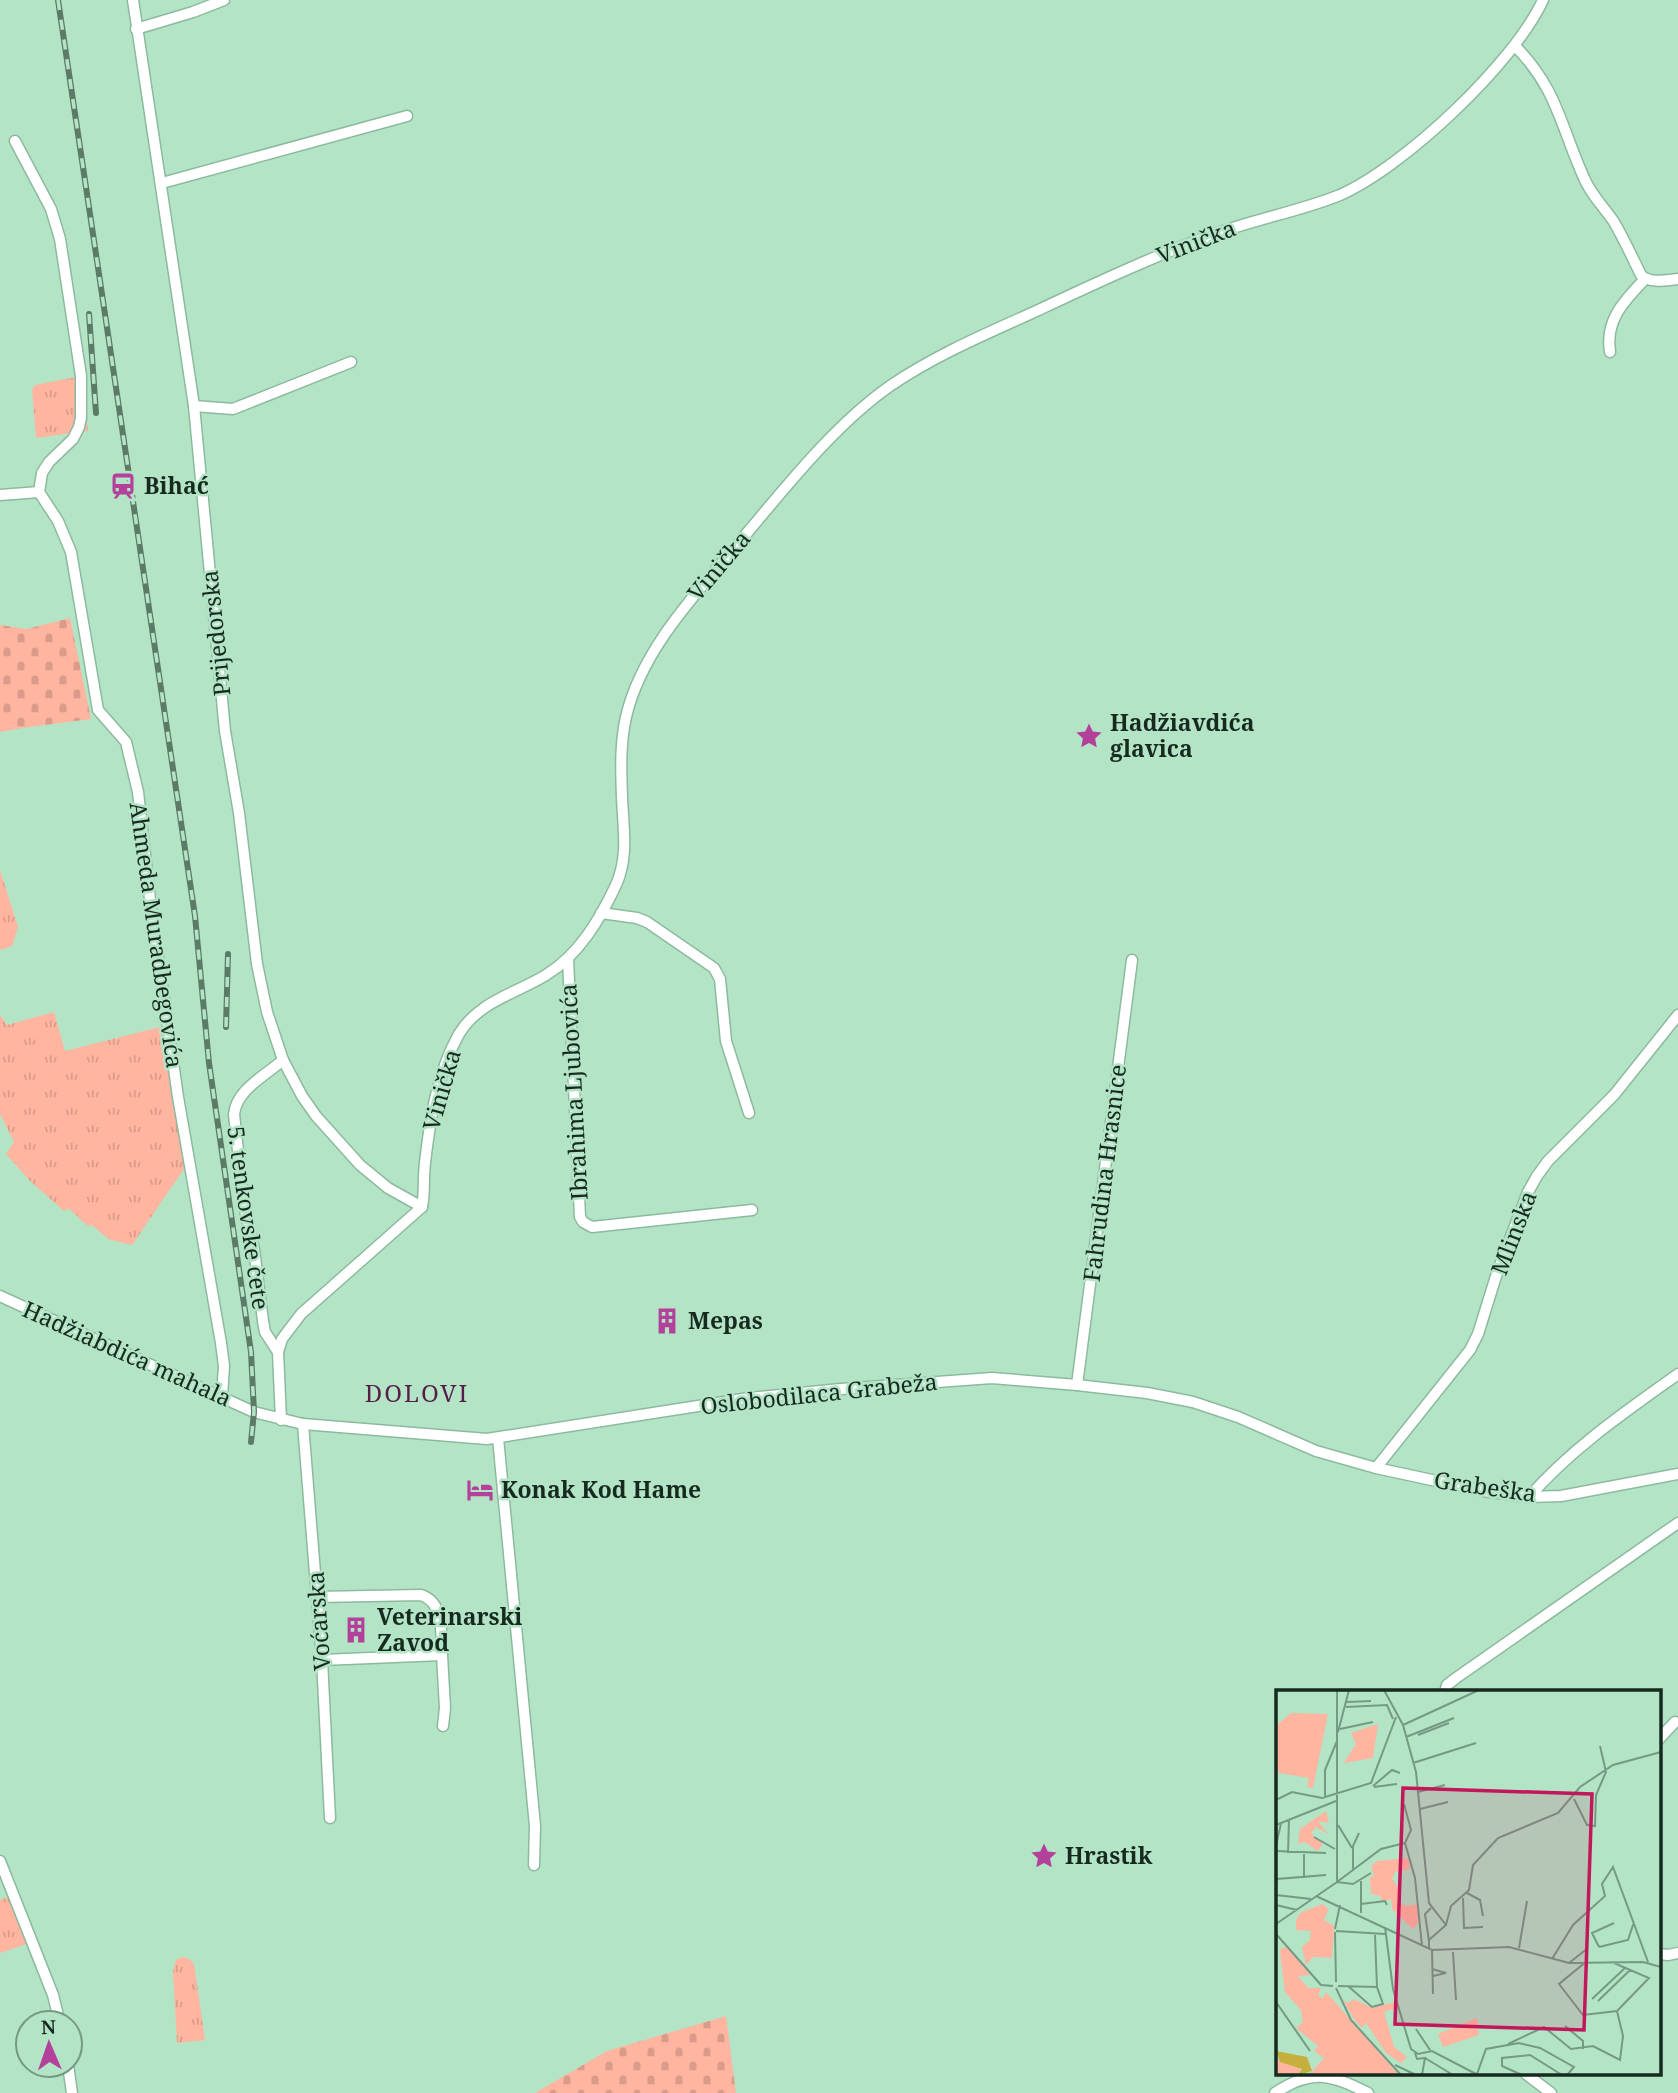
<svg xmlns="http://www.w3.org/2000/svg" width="1678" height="2093" viewBox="0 0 1678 2093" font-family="'Noto Serif',serif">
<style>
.grass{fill:url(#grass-tufts)}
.cemetery{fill:url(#cemetery-stones)}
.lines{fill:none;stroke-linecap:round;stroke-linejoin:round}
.minor-casing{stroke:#8cba9e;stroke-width:13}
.minor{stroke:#fff;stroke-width:10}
.rail-casing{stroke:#5b7b67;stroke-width:6}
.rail{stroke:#b4e4c6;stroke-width:3.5;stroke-dasharray:10;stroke-linecap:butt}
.labels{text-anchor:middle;stroke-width:5;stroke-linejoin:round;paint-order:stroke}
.street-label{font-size:23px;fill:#172a1f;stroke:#b4e4c6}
.poi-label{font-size:23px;font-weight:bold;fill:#172a1f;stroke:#b4e4c6;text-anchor:start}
.neighbourhood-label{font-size:24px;letter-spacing:2px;fill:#551d48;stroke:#b4e4c6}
.inset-road{fill:none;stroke:#759a83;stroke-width:2}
.view{fill:#c2185b;fill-opacity:0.15;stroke:#c2185b;stroke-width:3.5}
.inset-edge{fill:none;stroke:#172a1f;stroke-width:3.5}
</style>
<defs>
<pattern id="grass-tufts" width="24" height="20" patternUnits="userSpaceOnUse" patternTransform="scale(1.75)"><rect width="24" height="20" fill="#ffb59f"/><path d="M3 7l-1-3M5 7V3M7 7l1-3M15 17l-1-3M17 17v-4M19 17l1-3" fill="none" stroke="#da9c88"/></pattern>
<pattern id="cemetery-stones" width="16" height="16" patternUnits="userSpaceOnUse" patternTransform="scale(1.75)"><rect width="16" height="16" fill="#ffb59f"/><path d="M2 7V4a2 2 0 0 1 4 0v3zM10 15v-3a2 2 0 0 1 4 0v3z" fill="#da9c88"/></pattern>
</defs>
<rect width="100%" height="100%" fill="#b4e4c6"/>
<g class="grass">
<polygon points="81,376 88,431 36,438 32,390 35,385"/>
<polygon points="0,870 18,927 12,946 0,950"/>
<polygon points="54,1012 65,1051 168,1025 188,1163 132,1245 108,1239 91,1224 89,1227 68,1208 64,1211 30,1181 6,1154 14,1142 0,1114 0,1015 7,1025"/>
<polygon points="8,1897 30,1943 0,1953 0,1900"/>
<polygon points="183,1957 189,1959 194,1964 205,2040 177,2043 173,1971 176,1960"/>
</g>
<g class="cemetery">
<polygon points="70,618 91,719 22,728 0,732 0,625 27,629"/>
<polygon points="726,2016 736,2093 535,2093 607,2051"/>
</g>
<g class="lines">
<g class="minor-casing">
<g id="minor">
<polyline points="133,0 194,406 225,731 239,813 257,964 267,1012 283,1060 302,1096 316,1116 360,1165 388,1188 422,1207"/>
<polyline points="136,29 193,12 224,0"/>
<path d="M1515 46C1557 88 1561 127 1584 178 1591 195 1604 207 1614 222 1624 239 1632 257 1641 275 1650 284 1666 280 1678 279"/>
<polyline points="15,141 51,209 60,239 81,376 81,418 79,427 73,439 49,462 42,473 39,492"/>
<polyline points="162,183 407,116"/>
<path d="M1610 352C1605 320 1624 301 1645 279"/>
<polyline points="194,406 233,409 351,362"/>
<polyline points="39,492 58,521 71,552 98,710 126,742 138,792 151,908 178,1097 221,1343 224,1366 222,1396"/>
<polyline points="0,495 39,492"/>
<polyline points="601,913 637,918 647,922 714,968 720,979 726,1041 749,1113"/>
<polyline points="568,959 580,1217 583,1222 592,1227 752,1210"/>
<polyline points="0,1296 254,1412 303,1424 487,1439 749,1398 841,1389 992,1378 1077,1385 1147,1393 1193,1402 1238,1417 1316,1451 1376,1468 1483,1491 1529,1497 1561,1496 1678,1474"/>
<path d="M278 1352 265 1332 263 1321 254 1249 244 1206 234 1114C237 1089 265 1076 283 1060"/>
<polyline points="1077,1385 1132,960"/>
<path d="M281 1420 278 1352 282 1339 301 1314 422 1207C425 1192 423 1178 425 1163 430 1119 437 1073 459 1034 479 1001 515 994 546 975 579 955 600 919 616 885 629 856 623 827 622 797 621 771 620 743 626 717 642 647 702 587 747 533 789 483 836 424 890 386 934 356 983 335 1032 313 1092 285 1151 257 1212 235 1254 219 1298 212 1340 195 1404 167 1514 63 1543 0"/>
<polyline points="303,1424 322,1660 330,1818"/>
<polyline points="498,1438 535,1826 534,1865"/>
<polyline points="1376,1468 1470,1350 1478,1334 1497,1273 1528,1192 1537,1176 1548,1161 1614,1095 1678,1015"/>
<path d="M1529 1497C1572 1448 1625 1412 1678 1374"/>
<path d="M317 1597 421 1595C445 1603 441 1634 442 1655L322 1660"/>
<polyline points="442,1655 445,1708 443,1726"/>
<polyline points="1445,1692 1447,1685 1456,1678 1678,1523"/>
<polyline points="1659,1739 1675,1722"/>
<polyline points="0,1861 53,1995 60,2023"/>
<polyline points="1659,1954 1668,1955 1678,1953"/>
<polyline points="68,2065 72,2093"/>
<polyline points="1526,2074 1551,2093"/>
<path d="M1275 2093C1311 2069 1331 2074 1368 2093"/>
</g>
</g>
<use href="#minor" class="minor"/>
<g class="rail-casing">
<g id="rail">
<polyline points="58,0 195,916 209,1063 251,1352 254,1412 251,1442"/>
<polyline points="89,314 96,413"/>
<polyline points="226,1027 228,954"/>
</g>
</g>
<use href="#rail" class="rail"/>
</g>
<defs>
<g id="station-bare" transform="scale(2.1)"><path d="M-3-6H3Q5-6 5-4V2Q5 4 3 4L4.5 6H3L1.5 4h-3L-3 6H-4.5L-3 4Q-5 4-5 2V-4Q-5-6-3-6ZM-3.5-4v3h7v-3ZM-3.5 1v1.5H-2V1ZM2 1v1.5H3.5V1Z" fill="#b3409a" stroke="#b4e4c6" stroke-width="2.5" paint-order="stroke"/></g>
<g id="sight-bare" transform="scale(2.1)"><path d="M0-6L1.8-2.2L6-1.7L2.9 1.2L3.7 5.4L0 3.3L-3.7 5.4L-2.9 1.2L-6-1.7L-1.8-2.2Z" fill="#b3409a" stroke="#b4e4c6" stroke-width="2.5" paint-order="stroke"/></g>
<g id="building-bare" transform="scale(2.1)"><path d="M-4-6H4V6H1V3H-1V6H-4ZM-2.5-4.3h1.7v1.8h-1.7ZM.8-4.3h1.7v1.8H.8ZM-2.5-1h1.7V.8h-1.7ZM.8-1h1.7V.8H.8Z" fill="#b3409a" stroke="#b4e4c6" stroke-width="2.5" paint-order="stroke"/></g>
<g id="hotel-bare" transform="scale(2.1)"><path d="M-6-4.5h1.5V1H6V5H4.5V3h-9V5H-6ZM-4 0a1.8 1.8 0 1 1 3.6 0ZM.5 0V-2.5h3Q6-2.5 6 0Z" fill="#b3409a" stroke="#b4e4c6" stroke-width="2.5" paint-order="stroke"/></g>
</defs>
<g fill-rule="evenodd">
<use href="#station-bare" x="123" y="486"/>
<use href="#sight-bare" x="1089" y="736"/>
<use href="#building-bare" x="667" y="1321"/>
<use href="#hotel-bare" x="480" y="1490"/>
<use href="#building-bare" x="356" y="1630"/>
<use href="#sight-bare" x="1044" y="1856"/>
</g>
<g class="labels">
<g class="street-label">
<text transform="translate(1196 242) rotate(-21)" y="8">Vinička</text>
<text transform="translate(719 566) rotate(-50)" y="8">Vinička</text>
<text transform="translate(216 633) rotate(-96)" y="8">Prijedorska</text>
<text transform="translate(156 935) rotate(82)" y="8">Ahmeda Muradbegovića</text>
<text transform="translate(442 1090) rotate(-74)" y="8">Vinička</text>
<text transform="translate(574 1092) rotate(-93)" y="8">Ibrahima Ljubovića</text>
<text transform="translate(1105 1173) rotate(-83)" y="8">Fahrudina Hrasnice</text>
<text transform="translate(248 1218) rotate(82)" y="8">5. tenkovske čete</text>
<text transform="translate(1514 1233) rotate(-69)" y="8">Mlinska</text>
<text transform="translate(127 1354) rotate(24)" y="8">Hadžiabdića mahala</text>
<text transform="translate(819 1394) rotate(-6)" y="8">Oslobodilaca Grabeža</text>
<text transform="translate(1485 1487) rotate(8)" y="8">Grabeška</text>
<text transform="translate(319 1621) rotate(-94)" y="8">Voćarska</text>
</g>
<g class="poi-label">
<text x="144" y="494">Bihać</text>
<text x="1110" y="731">Hadžiavdića<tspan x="1110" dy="26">glavica</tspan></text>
<text x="688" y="1329">Mepas</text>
<text x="501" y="1498">Konak Kod Hame</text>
<text x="377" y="1625">Veterinarski<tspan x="377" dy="26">Zavod</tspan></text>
<text x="1065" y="1864">Hrastik</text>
</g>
<g class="neighbourhood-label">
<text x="417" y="1402">DOLOVI</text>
</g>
</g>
<g transform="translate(1276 1690)">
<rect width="385" height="385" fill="#b4e4c6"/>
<path d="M15 23 52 24 37 98 31 97 33 88 3 83 0 77V36ZM102 34 97 68 68 73 80 54 75 43ZM50 121 53 133 42 131 52 144 40 137 35 143 47 154 41 161 29 152 22 154 24 139ZM120 181 116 188 125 202 122 211 130 216 142 214 144 230 137 239 116 219 115 209 105 212V206L95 204 94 187ZM46 214 53 219 48 230 58 236 56 268 37 267 30 275 26 257 34 250 35 241 20 240V231L24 223ZM12 257 34 285 22 286 32 298H45L42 306 47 308 50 302 123 385H33L48 368 38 361 42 356 20 338 27 332 25 320 9 302 4 263 5 258ZM78 309 96 318 120 312 123 317 108 322 118 357 131 367 125 373 110 363 90 333 86 338 78 329 67 310 72 313ZM0 369 23 377 26 384 0 385Z" fill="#ffb59f"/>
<path d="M132 168 134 179 98 186 95 176 101 171ZM201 328 203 345 167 357 162 344Z" fill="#ffb59f"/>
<path d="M0 361 31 367 36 381 22 385 26 379 4 372Z" fill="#c6af3c"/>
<path class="inset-road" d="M108 0 127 35 140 82 153 213 170 235M71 12 95 11M70 17 111 15 117 29M127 35 203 0M64 39 97 32M62 42 73 0M142 45 173 33M130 47 178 28M137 73 200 53M97 96 116 80 124 83M98 97 121 94M142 102 169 95M49 107V80L61 51M298 109 311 135 319 136 320 105 330 82 324 56M0 110 16 102 46 108 95 93 120 27M128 114 135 140 129 153M144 119 172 112M0 135 60 111M62 135 76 158M38 147 59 159M129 153 139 188 146 256M0 156 5 133M0 161 50 163M12 163 13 129M77 179V156L83 143M28 188V164M61 192 105 159 129 153M61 192 77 194 95 183M0 194 1 189 50 185M191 203 204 210 207 226M0 205 35 209M40 206 156 260 233 257 293 273 367 272 385 277M187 208 188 238 207 237M85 214 109 211 111 215M0 215 21 220M85 223V191M0 234 61 192V0M109 237 117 299 135 359 142 364 156 361 202 385M59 239 64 215M60 241 109 244M59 242 60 292M0 244 45 295 57 296M153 251 149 224 155 218M323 257 352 250 358 232M323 257 316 243 338 233M243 258 251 211M153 259V250L170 235 175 216 193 200 197 175 222 148 282 123 304 97 337 75 385 62M156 260 157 304M177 262 180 310M276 269 297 235 329 206 326 194 337 177 372 272M311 271 283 294 307 325 341 321 373 288 338 273M293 273 312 258M156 279 170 283 157 286M62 296 101 297 99 245M72 296 96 317 107 314 101 297M60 298 75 330 125 385M316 309 349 278M322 311 354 280M0 312 34 361M289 336 307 351V359M140 339 154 360M232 354 268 337 295 359 317 356 344 370 347 346 341 321M139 363 141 369 149 368 146 385M149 368 177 385M119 375 140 385M201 384 210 359 243 353 264 358 298 377 291 385M246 385 226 376V368L254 365 286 385"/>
<path class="view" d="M127 98 316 104 308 340 119 334Z"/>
<rect width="385" height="385" class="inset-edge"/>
</g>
<g transform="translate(49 2044) rotate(358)"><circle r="33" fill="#b4e4c6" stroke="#759a83" stroke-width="2"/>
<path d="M0-5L12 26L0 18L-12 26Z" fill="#b3409a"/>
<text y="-10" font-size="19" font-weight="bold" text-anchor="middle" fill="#172a1f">N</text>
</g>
</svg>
